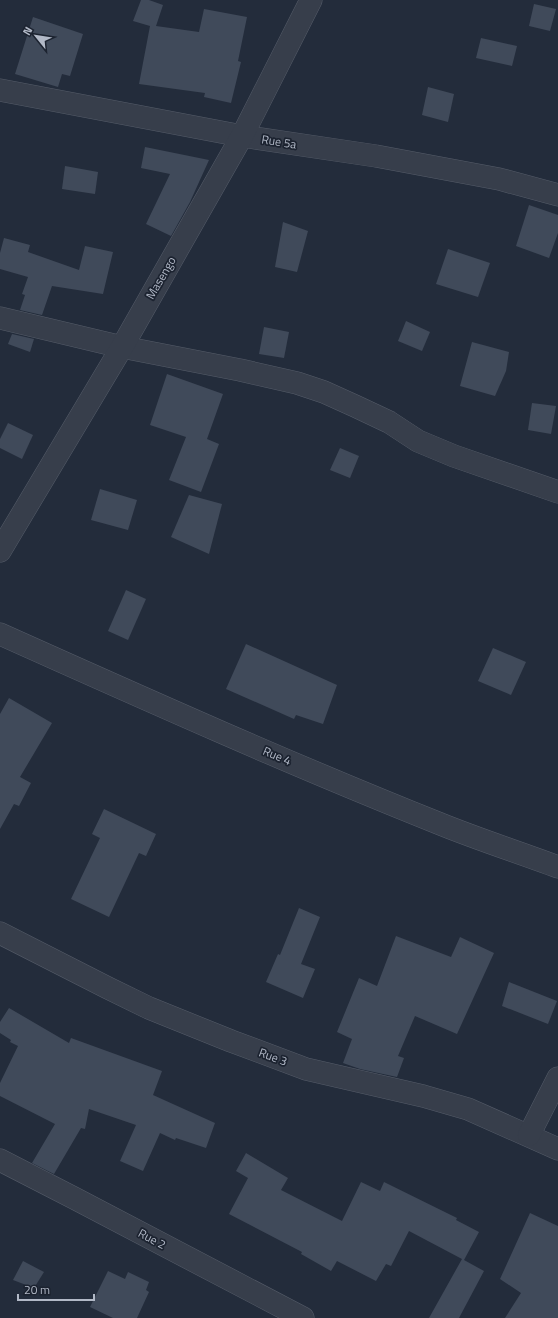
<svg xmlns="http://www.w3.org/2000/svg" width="558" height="1318" viewBox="0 0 558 1318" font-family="'Titillium Web',sans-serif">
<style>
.building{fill:#404a5a}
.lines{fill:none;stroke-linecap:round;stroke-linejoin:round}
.street-casing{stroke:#555c69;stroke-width:23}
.street{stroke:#373e4b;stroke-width:22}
.labels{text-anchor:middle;stroke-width:3.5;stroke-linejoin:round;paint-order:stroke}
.street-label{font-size:12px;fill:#b2b9c7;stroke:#1c2330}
</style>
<rect width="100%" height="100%" fill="#232c3b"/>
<g class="building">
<polygon points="141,0 149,0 163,5 156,26 199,32 204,9 247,17 238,61 241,62 231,103 204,97 205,93 139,84 150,26 133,21"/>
<polygon points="534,4 556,9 550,31 529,26"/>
<polygon points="33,17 83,34 70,76 62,74 58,87 15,74"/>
<polygon points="481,38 517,46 512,66 476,58"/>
<polygon points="428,87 454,94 448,122 422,115"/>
<polygon points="145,147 209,160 190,202 171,236 146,224 170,174 141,168"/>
<polygon points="65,166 98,172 95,194 62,189"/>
<polygon points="529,205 558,215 558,233 549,258 516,246"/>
<polygon points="283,222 308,231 297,272 275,267"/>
<polygon points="4,238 30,245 28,252 79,270 85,246 113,252 103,294 52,286 42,315 20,310 25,295 22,294 28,277 0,269 0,253"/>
<polygon points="448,249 490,263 478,297 436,284"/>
<polygon points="406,321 430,332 422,351 398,341"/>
<polygon points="264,327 289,332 284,358 259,354"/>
<polygon points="12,334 34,339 30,352 8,344"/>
<polygon points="472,342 509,352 506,371 495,396 460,386"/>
<polygon points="167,374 223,394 207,439 219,444 201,492 169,480 186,437 150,425"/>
<polygon points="532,403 556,406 551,434 528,430"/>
<polygon points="8,423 33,435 22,459 0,448 0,439"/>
<polygon points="340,448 359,456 350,478 330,470"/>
<polygon points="100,489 137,500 128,530 91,520"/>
<polygon points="189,495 222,504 209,554 171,537"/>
<polygon points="126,590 146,599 128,640 108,631"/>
<polygon points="246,644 337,685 323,724 296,715 294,719 226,689"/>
<polygon points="493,648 526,662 511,695 478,681"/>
<polygon points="9,698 52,723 20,777 31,783 19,806 14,804 0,829 0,714"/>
<polygon points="104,809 156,834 146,856 139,853 109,917 71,899 100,838 92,834"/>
<polygon points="299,908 320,917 301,964 315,969 303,998 266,982 278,954 280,955"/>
<polygon points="396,936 451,957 460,937 494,953 457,1034 415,1016 398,1056 404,1058 397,1077 360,1069 343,1063 352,1039 337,1032 359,978 377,986"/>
<polygon points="509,982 557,1001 548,1024 502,1006"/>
<polygon points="9,1008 69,1043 71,1038 162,1071 153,1095 215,1123 206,1148 176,1138 175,1140 160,1133 143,1171 120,1161 136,1125 89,1109 85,1129 81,1128 54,1174 32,1163 55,1124 0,1096 0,1083 18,1046 10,1042 11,1040 0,1033 0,1022"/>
<polygon points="246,1153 288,1178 281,1190 342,1221 361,1182 380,1191 384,1182 457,1218 456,1220 479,1232 464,1260 484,1271 459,1318 429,1318 462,1259 409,1231 391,1266 386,1264 376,1281 337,1261 331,1271 301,1254 302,1252 229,1214 248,1178 236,1171"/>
<polygon points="530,1213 558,1226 558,1318 505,1318 521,1293 500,1279"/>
<polygon points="23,1261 44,1272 34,1288 13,1280"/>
<polygon points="108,1271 125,1279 128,1272 149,1282 146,1290 149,1292 137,1318 113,1318 90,1307"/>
</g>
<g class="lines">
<g class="street-casing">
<g id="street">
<polyline points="0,90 242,136 376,156 499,179 558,195"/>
<polyline points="0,318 122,347 240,370 297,383 324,392 355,406 389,422 418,441 454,456 558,492"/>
<polyline points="0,551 122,347 242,136 311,0"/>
<path d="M0 634C145 699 290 764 438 823 477 839 518 852 558 867"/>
<polyline points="0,933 108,988 149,1008 231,1041 306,1069 423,1096 468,1109 558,1149"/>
<polyline points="529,1135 558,1078"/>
<polyline points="0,1160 74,1198 303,1318"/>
</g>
</g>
<use href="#street" class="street"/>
</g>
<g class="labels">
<g class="street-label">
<text transform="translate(279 142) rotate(9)" y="4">Rue 5a</text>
<text transform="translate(161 278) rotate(-60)" y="4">Masengo</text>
<text transform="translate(277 756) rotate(23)" y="4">Rue 4</text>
<text transform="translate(273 1057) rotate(20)" y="4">Rue 3</text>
<text transform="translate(152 1239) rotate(28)" y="4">Rue 2</text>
</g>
</g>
<g transform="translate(36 36) rotate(300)" stroke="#1c2330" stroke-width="3" paint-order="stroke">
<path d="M0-3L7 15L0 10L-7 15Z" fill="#b2b9c7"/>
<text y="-6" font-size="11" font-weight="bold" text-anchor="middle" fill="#b2b9c7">N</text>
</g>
<path d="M18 1294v6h76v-6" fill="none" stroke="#b2b9c7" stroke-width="2"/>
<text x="24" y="1294" font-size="12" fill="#b2b9c7" stroke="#1c2330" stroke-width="3" paint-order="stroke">20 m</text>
</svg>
